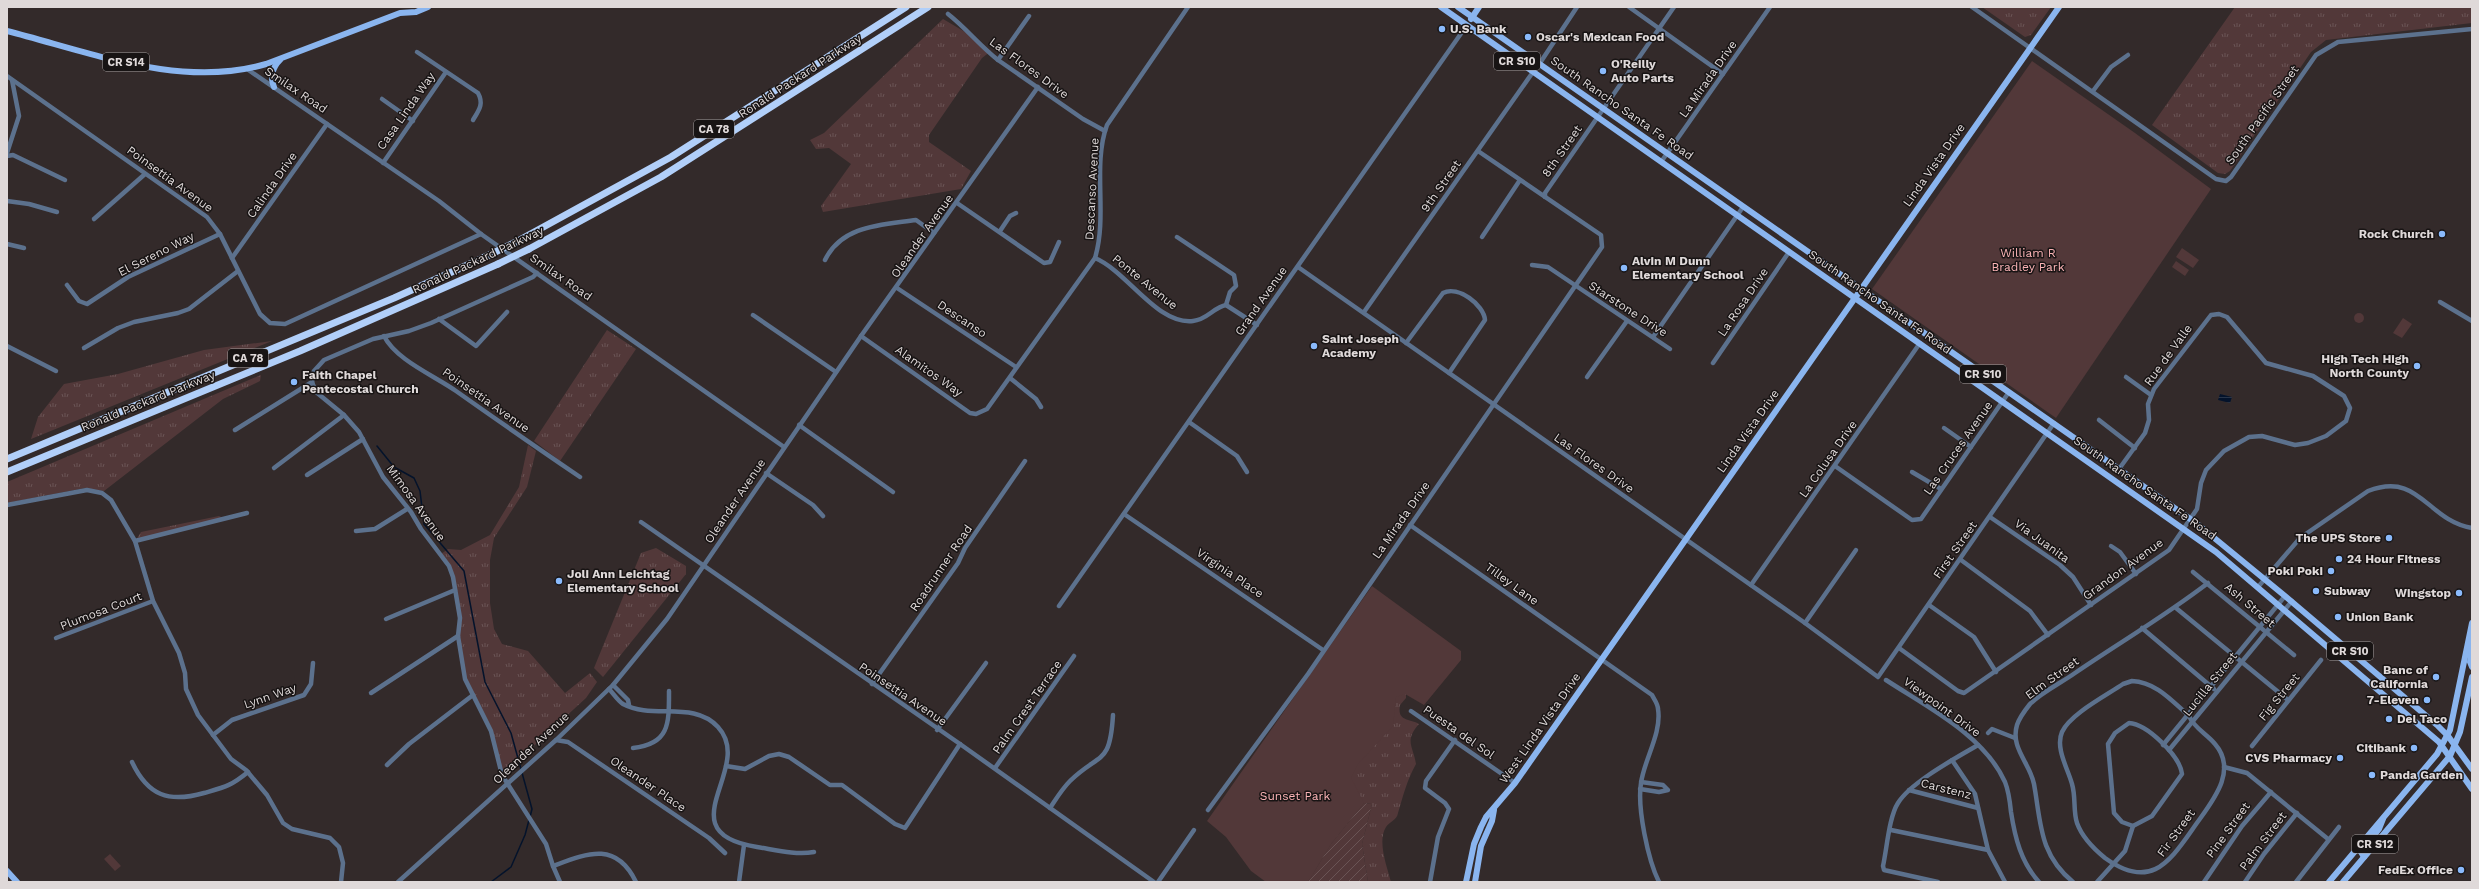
<svg xmlns="http://www.w3.org/2000/svg" width="2479" height="889" viewBox="0 0 2479 889" font-family="'Work Sans',sans-serif">
<style>
.grass{fill:url(#grass-tufts)}
.park{fill:#523839}
.garden{fill:url(#garden-furrows)}
.water{fill:url(#water-rules)}
.lines{fill:none;stroke-linecap:round;stroke-linejoin:round}
.stream{stroke:#04132b;stroke-width:1.5}
.minor{stroke:#5c718d;stroke-width:4.5}
.major{stroke:#8ab5ef;stroke-width:6}
.highway{stroke:#b1cff9;stroke-width:7}
.highway-bridge{stroke:#b1cff9;stroke-width:7}
.poi-dot{fill:#8abafc;stroke:#181414;stroke-width:1.5}
.labels{text-anchor:middle;stroke-width:3;stroke-linejoin:round;paint-order:stroke}
.shield{fill:#181414;stroke:#a39e9e;stroke-width:1}
.shield-label{font-size:11px;font-weight:bold;fill:#dfd9d9}
.poi-label{font-size:12px;font-weight:bold;fill:#dfd9d9;stroke:#181414;text-anchor:start}
.street-label{font-size:12px;fill:#dfd9d9;stroke:#181414}
.park-label{font-size:12px;fill:#fbb4b6;stroke:#181414}
</style>
<defs>
<pattern id="grass-tufts" width="24" height="20" patternUnits="userSpaceOnUse"><rect width="24" height="20" fill="#523839"/><path d="M3 7l-1-3M5 7V3M7 7l1-3M15 17l-1-3M17 17v-4M19 17l1-3" fill="none" stroke="#6a5455"/></pattern>
<pattern id="garden-furrows" width="10" height="10" patternUnits="userSpaceOnUse"><rect width="10" height="10" fill="#523839"/><path d="M-1 1l2-2M0 10L10 0M9 11l2-2" fill="none" stroke="#6a5455"/></pattern>
<pattern id="water-rules" width="6" height="5" patternUnits="userSpaceOnUse"><rect width="6" height="5" fill="#04132b"/><path d="M0 2.5h6" fill="none" stroke="#283549"/></pattern>
</defs>
<rect width="100%" height="100%" fill="#332a2a"/>
<g class="grass">
<polygon points="1982,7 2051,7 2031,35 2025,37"/>
<polygon points="2235,7 2472,7 2472,23 2326,40 2311,52 2230,171 2225,174 2218,173 2152,125"/>
<polygon points="943,19 977,39 991,51 982,58 929,135 929,142 971,171 961,189 823,212 821,206 851,164 829,148 816,149 810,140 824,133"/>
<polygon points="607,330 636,349 560,461 534,441"/>
<polygon points="272,341 31,439 38,417 64,384 118,374 204,350"/>
<polygon points="261,375 260,381 223,399 104,491 85,488 7,503 7,482"/>
<polygon points="528,445 536,451 527,487 494,538 490,560 490,603 494,629 502,644 528,651 565,693 590,673 597,682 586,698 502,775 491,731 465,679 453,577 441,554 448,549 461,550 490,535 519,487"/>
<polygon points="219,516 223,518 136,540 141,532"/>
<polygon points="656,548 686,566 686,574 603,677 594,668 641,553"/>
<path d="M1380 690 1406 694V698L1400 705C1397 722 1409 718 1419 724 1404 741 1413 746 1416 764 1407 780 1403 796 1398 813 1397 820 1389 822 1386 827 1377 841 1387 867 1391 882H1368L1362 844 1372 804 1364 803 1331 844 1308 882H1302L1345 783Z"/>
</g>
<g class="park">
<polygon points="2032,61 2135,133 2211,189 2056,418 1872,289"/>
<polygon points="2182,248 2199,260 2193,268 2176,257"/>
<polygon points="2176,261 2189,270 2185,276 2172,267"/>
<circle cx="2359" cy="318" r="5"/>
<polygon points="2403,318 2412,324 2402,338 2393,333"/>
<polygon points="1372,586 1461,651 1461,660 1424,705 1405,694 1396,697 1393,726 1358,764 1351,778 1364,803 1331,844 1308,882 1266,882 1251,871 1226,837 1207,821"/>
<polygon points="110,854 121,866 115,871 104,859"/>
</g>
<polygon class="garden" points="1364,803 1372,804 1362,844 1368,882 1308,882 1331,844"/>
<polygon class="water" points="2220,394 2232,397 2230,403 2218,400"/>
<g class="lines">
<g class="stream">
<polyline points="377,446 394,467 414,478 420,491 424,524 464,571 485,682 511,733 532,809 530,817"/>
<polyline points="491,882 511,867 525,835 529,820"/>
</g>
<g class="minor">
<polyline points="1629,7 1723,74"/>
<polyline points="1972,7 2216,179 2226,181 2231,177 2316,55 2338,42 2472,29"/>
<path d="M948 14C966 28 980 46 998 60L1083 119 1105 131"/>
<path d="M417 52 478 93C484 104 479 110 473 120"/>
<polyline points="998,60 1029,16"/>
<polyline points="1540,63 1577,7"/>
<polyline points="247,69 439,201 481,234 784,447"/>
<polyline points="7,76 207,217 220,234 260,314 270,323 285,324 481,234"/>
<polyline points="2093,91 2111,67 2128,55"/>
<polyline points="382,99 413,121"/>
<polyline points="7,153 19,116 12,80"/>
<polyline points="7,156 13,155 65,180"/>
<polyline points="1661,162 1770,7"/>
<polyline points="383,163 446,72"/>
<polyline points="1545,197 1545,193 1674,7"/>
<polyline points="7,201 29,204 57,212"/>
<polyline points="957,203 1044,263 1050,262 1059,242"/>
<polyline points="94,219 145,174"/>
<polyline points="1000,231 1010,216 1016,213"/>
<polyline points="1177,237 1234,275 1236,286 1230,292 1226,305"/>
<polyline points="1482,237 1520,180"/>
<polyline points="7,244 24,248"/>
<polyline points="232,258 327,124"/>
<path d="M1095 258C1128 272 1157 325 1193 321 1207 320 1214 307 1226 305L1257 325"/>
<path d="M825 260C842 225 882 225 916 220L934 233"/>
<polyline points="1532,265 1548,267 1670,349"/>
<polyline points="1298,267 1805,623 1878,677 2054,423"/>
<polyline points="537,273 533,277 431,323 409,331 373,339 324,360 314,371 312,382 316,392 344,415 359,432 383,477 411,512 421,529 449,566 453,577 460,618 458,636 465,679 491,731 502,775 546,844 553,866"/>
<polyline points="67,285 79,301 87,304 128,277 220,234"/>
<polyline points="897,288 1016,367"/>
<polyline points="2440,302 2472,321"/>
<polyline points="1364,312 1533,72"/>
<polyline points="753,315 836,372"/>
<polyline points="439,319 476,346 507,312"/>
<path d="M384 336C396 360 435 376 456 391 497 420 539 449 580 477"/>
<path d="M861 336 970 413 976 414 987 409 1095 258C1108 215 1092 166 1107 125L1188 7"/>
<polyline points="1653,337 1743,207"/>
<path d="M1406 343 1443 293C1458 285 1484 305 1485 320L1449 373"/>
<polyline points="7,346 56,371"/>
<polyline points="84,348 118,328 134,322 178,313 189,309 238,271"/>
<polyline points="1713,363 1789,252"/>
<polyline points="1587,377 1627,321"/>
<polyline points="2126,377 2151,395"/>
<polyline points="1010,378 1036,399 1041,407"/>
<polyline points="2099,420 2135,448"/>
<polyline points="1189,422 1237,456 1247,472"/>
<polyline points="799,425 893,492"/>
<polyline points="1944,428 1971,447"/>
<polyline points="235,430 312,382"/>
<polyline points="1835,466 1912,520 1921,519 2009,392"/>
<polyline points="274,468 344,415"/>
<polyline points="1912,472 1941,489"/>
<polyline points="766,473 813,505 823,516"/>
<polyline points="307,475 363,439"/>
<polyline points="7,505 87,490 102,493 111,500 135,541 153,601 179,653 185,673 186,689 198,715 231,759 246,770 267,795 283,823 292,829 330,838 339,847 343,863 341,882"/>
<polyline points="1124,514 1323,650"/>
<polyline points="1990,517 2060,565 2073,577 2091,605"/>
<polyline points="641,522 960,744 1154,882"/>
<path d="M1410 525 1652 695C1654 699 1658 704 1658 709 1662 733 1644 760 1641 783 1637 808 1648 860 1659 882"/>
<polyline points="356,531 375,529 407,509"/>
<polyline points="135,541 247,513"/>
<polyline points="2111,546 2120,552 2136,574"/>
<polyline points="1961,560 2030,611 2048,635"/>
<polyline points="2193,572 2294,655"/>
<polyline points="1751,585 1920,343"/>
<path d="M2258 587 2300 538 2368 491C2420 471 2426 520 2472 528"/>
<polyline points="1929,605 1974,637 1996,672"/>
<polyline points="1059,606 1467,25"/>
<polyline points="2176,608 2288,700"/>
<polyline points="386,619 455,590"/>
<polyline points="1805,623 1856,550"/>
<polyline points="2142,628 2214,689"/>
<polyline points="56,638 153,601"/>
<polyline points="1899,648 1958,691 1964,693 2169,550 2197,509 2201,483 2206,470 2224,451 2249,437 2262,436 2295,445 2308,443 2326,436 2346,421 2350,408 2344,396 2313,376 2266,363 2227,317 2219,314 2211,315 2154,389 2148,404 2149,420 2145,433 2119,469"/>
<path d="M1886 680C1927 707 1984 735 2005 782 2009 792 2010 802 2011 812 2015 838 2021 862 2039 882"/>
<path d="M2132 681C2156 682 2172 701 2189 716 2194 728 2207 734 2215 744 2240 773 2208 806 2192 830 2167 866 2148 889 2105 858 2094 849 2082 837 2077 823 2073 811 2076 797 2072 784 2068 769 2055 748 2062 732 2070 714 2107 695 2123 684Z"/>
<polyline points="872,684 958,563 965,548 1025,461"/>
<polyline points="613,685 628,700 629,705"/>
<path d="M609 689C613 693 618 701 623 704 653 720 693 700 718 727 756 768 664 832 757 847 776 850 795 855 814 852"/>
<polyline points="371,693 458,636"/>
<polyline points="1411,711 1515,783"/>
<path d="M2129 723C2147 724 2180 756 2182 774L2152 816 2133 826 2122 822 2114 813 2108 744 2115 733Z"/>
<polyline points="937,730 986,663"/>
<polyline points="1988,733 1992,729 2015,738"/>
<polyline points="213,735 232,720 304,695 311,684 313,663"/>
<polyline points="556,740 568,742 709,838 725,853"/>
<polyline points="2163,745 2285,596"/>
<polyline points="2252,746 2321,660"/>
<path d="M633 748C670 744 669 723 669 691"/>
<polyline points="2169,750 2292,601"/>
<polyline points="1952,760 1975,794 1988,850 2005,882"/>
<path d="M132 762C148 796 169 803 204 793 225 787 231 786 248 772"/>
<polyline points="387,765 409,744 473,695"/>
<polyline points="726,766 745,769 769,756 779,754 789,757 830,785 842,785 895,824 905,828 960,744"/>
<polyline points="2224,767 2247,773 2328,839"/>
<polyline points="995,768 1074,656"/>
<polyline points="1640,789 1659,792 1668,790 1663,785 1641,782"/>
<polyline points="1909,790 1978,808"/>
<path d="M1050 808C1056 799 1062 789 1070 781 1100 752 1110 766 1113 715"/>
<polyline points="1208,810 1308,674 1602,247 1601,235 1478,151"/>
<polyline points="1891,830 1988,850"/>
<polyline points="398,882 556,740 613,685 667,619 861,336 1038,87"/>
<path d="M560 882 553 866C588 853 616 841 636 882"/>
<polyline points="739,882 744,845"/>
<polyline points="1158,882 1194,830"/>
<polyline points="1430,882 1438,837 1449,809 1445,803 1425,788 1426,781 1455,740"/>
<path d="M1938 882 1884 870 1883 866C1887 848 1889 817 1898 803 1911 782 1956 758 1978 745"/>
<path d="M2073 882C2039 854 2041 823 2034 784 2030 763 2010 748 2017 725 2019 719 2026 709 2030 704 2042 692 2061 683 2075 673 2119 643 2165 616 2208 583"/>
<polyline points="2097,882 2125,851 2133,826"/>
<polyline points="2204,882 2242,826 2271,792"/>
<polyline points="2245,882 2264,854 2297,813"/>
<polyline points="2296,882 2339,827"/>
</g>
<g class="major">
<polyline points="1441,7 2216,552 2439,742 2472,789"/>
<polyline points="1458,7 2196,523 2285,596 2437,725 2448,736 2472,769"/>
<polyline points="1471,19 1479,7"/>
<path d="M7 31C90 52 181 89 266 64L400 13 416 12 428 7"/>
<path d="M274 87C270 77 272 68 280 60"/>
<polyline points="2472,643 2470,662 2472,667"/>
<polyline points="2364,857 2361,852 2379,829 2383,819"/>
<polyline points="7,871 17,882"/>
<polyline points="1466,882 1474,844 1481,827 1486,817 1515,783 2059,7"/>
<polyline points="1475,882 1481,846 1492,821 1494,810"/>
<polyline points="2329,882 2437,754 2450,730 2472,623"/>
<polyline points="2343,882 2450,756 2460,732 2472,677"/>
</g>
<g class="highway">
<polyline points="516,242 671,157 906,7"/>
<polyline points="529,249 661,177 928,7"/>
<polyline points="7,459 394,298 485,257"/>
<polyline points="7,472 300,351 498,264"/>
</g>
<g class="highway-bridge">
<polyline points="485,257 516,242"/>
<polyline points="498,264 529,249"/>
</g>
</g>
<g class="poi-dot">
<circle cx="1442" cy="29" r="4"/>
<circle cx="1528" cy="37" r="4"/>
<circle cx="1603" cy="71" r="4"/>
<circle cx="2442" cy="234" r="4"/>
<circle cx="1624" cy="268" r="4"/>
<circle cx="1314" cy="346" r="4"/>
<circle cx="2417" cy="366" r="4"/>
<circle cx="294" cy="382" r="4"/>
<circle cx="2389" cy="538" r="4"/>
<circle cx="2339" cy="559" r="4"/>
<circle cx="2331" cy="571" r="4"/>
<circle cx="559" cy="581" r="4"/>
<circle cx="2316" cy="591" r="4"/>
<circle cx="2459" cy="593" r="4"/>
<circle cx="2338" cy="617" r="4"/>
<circle cx="2436" cy="677" r="4"/>
<circle cx="2427" cy="700" r="4"/>
<circle cx="2389" cy="719" r="4"/>
<circle cx="2414" cy="748" r="4"/>
<circle cx="2340" cy="758" r="4"/>
<circle cx="2372" cy="775" r="4"/>
<circle cx="2461" cy="870" r="4"/>
</g>
<g class="labels">
<g class="shield">
<rect x="1494" y="52" width="46" height="18" rx="3"/>
<rect x="103" y="53" width="46" height="18" rx="3"/>
<rect x="694" y="120" width="40" height="18" rx="3"/>
<rect x="228" y="349" width="40" height="18" rx="3"/>
<rect x="1960" y="365" width="46" height="18" rx="3"/>
<rect x="2327" y="642" width="46" height="18" rx="3"/>
<rect x="2352" y="835" width="46" height="18" rx="3"/>
</g>
<g class="shield-label">
<text x="1517" y="65">CR S10</text>
<text x="126" y="66">CR S14</text>
<text x="714" y="133">CA 78</text>
<text x="248" y="362">CA 78</text>
<text x="1983" y="378">CR S10</text>
<text x="2350" y="655">CR S10</text>
<text x="2375" y="848">CR S12</text>
</g>
<g class="poi-label">
<text x="1450" y="33">U.S. Bank</text>
<text x="1536" y="41">Oscar's Mexican Food</text>
<text x="1611" y="68">O'Reilly<tspan x="1611" dy="14">Auto Parts</tspan></text>
<text x="2434" y="238" text-anchor="end">Rock Church</text>
<text x="1632" y="265">Alvin M Dunn<tspan x="1632" dy="14">Elementary School</tspan></text>
<text x="1322" y="343">Saint Joseph<tspan x="1322" dy="14">Academy</tspan></text>
<text x="2409" y="363" text-anchor="end">High Tech High<tspan x="2409" dy="14">North County</tspan></text>
<text x="302" y="379">Faith Chapel<tspan x="302" dy="14">Pentecostal Church</tspan></text>
<text x="2381" y="542" text-anchor="end">The UPS Store</text>
<text x="2347" y="563">24 Hour Fitness</text>
<text x="2323" y="575" text-anchor="end">Poki Poki</text>
<text x="567" y="578">Joli Ann Leichtag<tspan x="567" dy="14">Elementary School</tspan></text>
<text x="2324" y="595">Subway</text>
<text x="2451" y="597" text-anchor="end">Wingstop</text>
<text x="2346" y="621">Union Bank</text>
<text x="2428" y="674" text-anchor="end">Banc of<tspan x="2428" dy="14">California</tspan></text>
<text x="2419" y="704" text-anchor="end">7-Eleven</text>
<text x="2397" y="723">Del Taco</text>
<text x="2406" y="752" text-anchor="end">Citibank</text>
<text x="2332" y="762" text-anchor="end">CVS Pharmacy</text>
<text x="2380" y="779">Panda Garden</text>
<text x="2453" y="874" text-anchor="end">FedEx Office</text>
</g>
<g class="street-label">
<text transform="translate(1029 68) rotate(36)" y="4">Las Flores Drive</text>
<text transform="translate(800 76) rotate(-33)" y="4">Ronald Packard Parkway</text>
<text transform="translate(1708 79) rotate(-55)" y="4">La Mirada Drive</text>
<text transform="translate(296 90) rotate(34)" y="4">Smilax Road</text>
<text transform="translate(1622 108) rotate(35)" y="4">South Rancho Santa Fe Road</text>
<text transform="translate(406 111) rotate(-55)" y="4">Casa Linda Way</text>
<text transform="translate(2262 115) rotate(-55)" y="4">South Pacific Street</text>
<text transform="translate(1562 151) rotate(-55)" y="4">8th Street</text>
<text transform="translate(1934 165) rotate(-55)" y="4">Linda Vista Drive</text>
<text transform="translate(170 179) rotate(36)" y="4">Poinsettia Avenue</text>
<text transform="translate(272 185) rotate(-55)" y="4">Calinda Drive</text>
<text transform="translate(1441 186) rotate(-55)" y="4">9th Street</text>
<text transform="translate(1092 189) rotate(-87)" y="4">Descanso Avenue</text>
<text transform="translate(922 236) rotate(-55)" y="4">Oleander Avenue</text>
<text transform="translate(156 254) rotate(-27)" y="4">El Sereno Way</text>
<text transform="translate(478 260) rotate(-25)" y="4">Ronald Packard Parkway</text>
<text transform="translate(561 277) rotate(35)" y="4">Smilax Road</text>
<text transform="translate(1145 282) rotate(39)" y="4">Ponte Avenue</text>
<text transform="translate(1261 301) rotate(-55)" y="4">Grand Avenue</text>
<text transform="translate(1743 302) rotate(-56)" y="4">La Rosa Drive</text>
<text transform="translate(1880 302) rotate(35)" y="4">South Rancho Santa Fe Road</text>
<text transform="translate(1628 309) rotate(33)" y="4">Starstone Drive</text>
<text transform="translate(962 319) rotate(34)" y="4">Descanso</text>
<text transform="translate(2168 355) rotate(-54)" y="4">Rue de Valle</text>
<text transform="translate(929 371) rotate(35)" y="4">Alamitos Way</text>
<text transform="translate(486 400) rotate(35)" y="4">Poinsettia Avenue</text>
<text transform="translate(148 401) rotate(-22)" y="4">Ronald Packard Parkway</text>
<text transform="translate(1748 431) rotate(-55)" y="4">Linda Vista Drive</text>
<text transform="translate(1958 448) rotate(-55)" y="4">Las Cruces Avenue</text>
<text transform="translate(1828 459) rotate(-55)" y="4">La Colusa Drive</text>
<text transform="translate(1594 463) rotate(35)" y="4">Las Flores Drive</text>
<text transform="translate(2145 488) rotate(35)" y="4">South Rancho Santa Fe Road</text>
<text transform="translate(735 501) rotate(-56)" y="4">Oleander Avenue</text>
<text transform="translate(416 503) rotate(54)" y="4">Mimosa Avenue</text>
<text transform="translate(1401 520) rotate(-55)" y="4">La Mirada Drive</text>
<text transform="translate(2042 541) rotate(36)" y="4">Via Juanita</text>
<text transform="translate(1955 550) rotate(-55)" y="4">First Street</text>
<text transform="translate(941 568) rotate(-56)" y="4">Roadrunner Road</text>
<text transform="translate(2123 569) rotate(-36)" y="4">Grandon Avenue</text>
<text transform="translate(1230 573) rotate(34)" y="4">Virginia Place</text>
<text transform="translate(1512 584) rotate(36)" y="4">Tilley Lane</text>
<text transform="translate(2250 605) rotate(40)" y="4">Ash Street</text>
<text transform="translate(101 611) rotate(-21)" y="4">Plumosa Court</text>
<text transform="translate(2052 678) rotate(-36)" y="4">Elm Street</text>
<text transform="translate(2210 684) rotate(-51)" y="4">Lucilla Street</text>
<text transform="translate(903 694) rotate(34)" y="4">Poinsettia Avenue</text>
<text transform="translate(270 696) rotate(-19)" y="4">Lynn Way</text>
<text transform="translate(2279 697) rotate(-51)" y="4">Fig Street</text>
<text transform="translate(1027 707) rotate(-55)" y="4">Palm Crest Terrace</text>
<text transform="translate(1942 707) rotate(36)" y="4">Viewpoint Drive</text>
<text transform="translate(1540 728) rotate(-55)" y="4">West Linda Vista Drive</text>
<text transform="translate(1459 732) rotate(35)" y="4">Puesta del Sol</text>
<text transform="translate(531 748) rotate(-43)" y="4">Oleander Avenue</text>
<text transform="translate(648 784) rotate(34)" y="4">Oleander Place</text>
<text transform="translate(1946 789) rotate(14)" y="4">Carstenz</text>
<text transform="translate(2228 830) rotate(-54)" y="4">Pine Street</text>
<text transform="translate(2176 833) rotate(-54)" y="4">Fir Street</text>
<text transform="translate(2263 841) rotate(-53)" y="4">Palm Street</text>
</g>
<g class="park-label">
<text x="2028" y="257">William R<tspan x="2028" dy="14">Bradley Park</tspan></text>
<text x="1295" y="800">Sunset Park</text>
</g>
</g>
<rect width="2479" height="889" fill="none" stroke="#dfd9d9" stroke-width="16"/>
</svg>
